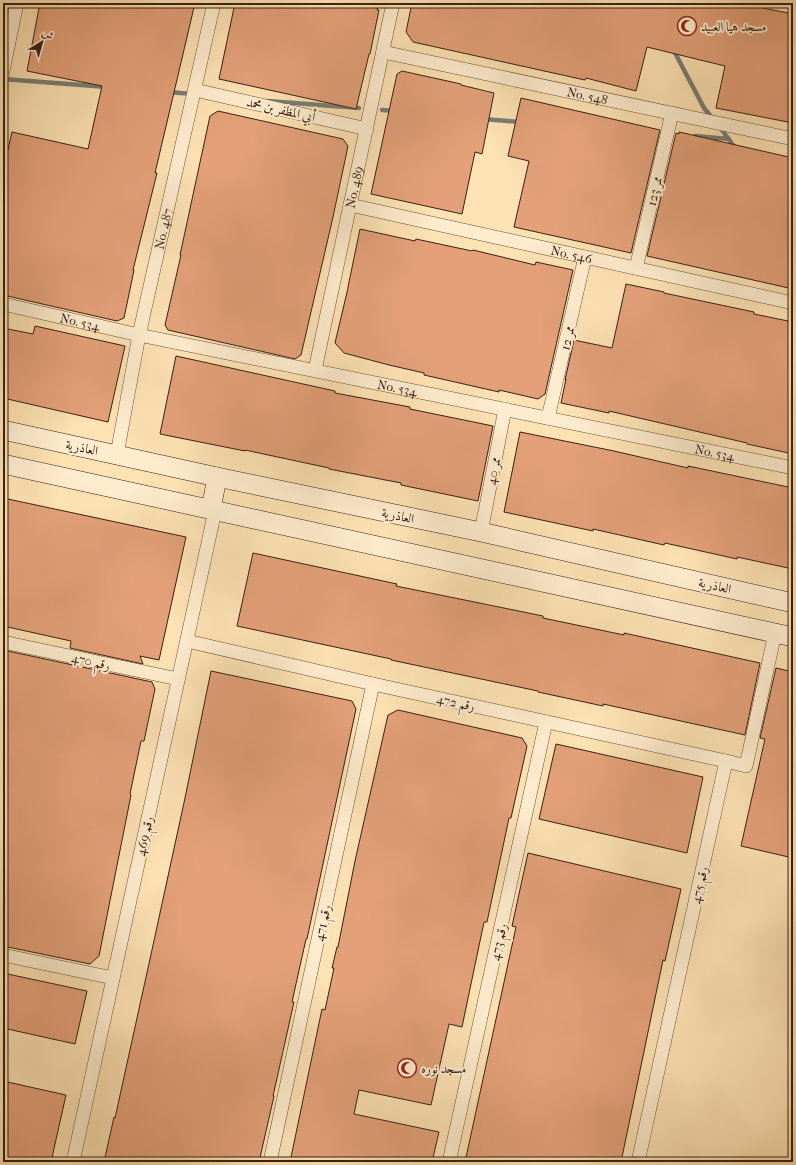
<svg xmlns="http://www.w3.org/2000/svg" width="796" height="1165" viewBox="0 0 796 1165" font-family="'IM FELL French Canon',Amiri,serif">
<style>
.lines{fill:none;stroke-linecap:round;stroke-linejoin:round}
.stream{stroke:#777e73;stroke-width:4.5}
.building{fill:#e3a079;stroke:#372013}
.street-casing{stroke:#68503b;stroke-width:14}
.secondary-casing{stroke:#372013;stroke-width:20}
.street{stroke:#feecce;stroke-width:13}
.secondary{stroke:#feecce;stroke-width:19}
.labels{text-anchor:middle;stroke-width:4;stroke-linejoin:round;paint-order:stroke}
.poi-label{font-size:13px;fill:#372013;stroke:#feecce;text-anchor:start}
.street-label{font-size:13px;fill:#372013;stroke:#feecce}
</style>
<rect width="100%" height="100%" fill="#fde2b3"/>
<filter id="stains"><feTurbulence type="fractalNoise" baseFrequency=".005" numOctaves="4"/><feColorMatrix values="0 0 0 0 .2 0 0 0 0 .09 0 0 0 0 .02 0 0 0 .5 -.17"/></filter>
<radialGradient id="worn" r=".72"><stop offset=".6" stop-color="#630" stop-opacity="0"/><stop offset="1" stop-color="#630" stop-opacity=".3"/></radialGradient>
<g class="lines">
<g class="stream">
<polyline points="673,49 704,108 713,119"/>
<polyline points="3,79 107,87"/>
<polyline points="168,92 193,94"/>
<polyline points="268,101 359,108"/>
<polyline points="382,110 395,111"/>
<polyline points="484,119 520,122"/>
<polyline points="719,126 736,149"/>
<polyline points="695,136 729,139"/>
</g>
</g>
<g class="building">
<polygon points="40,3 195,3 155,173 157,173 133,270 134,270 124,318 117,321 3,295 3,172 12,132 88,149 102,86 27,71"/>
<polygon points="235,3 379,3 377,10 379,10 370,54 369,54 356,109 219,79"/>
<polygon points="412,3 738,3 793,14 793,123 716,108 725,66 647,47 636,91 586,78 585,80 413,42 406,32"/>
<polygon points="402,71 461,84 461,85 494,93 482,154 475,152 462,214 371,194 397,74"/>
<polygon points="521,98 660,130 631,253 514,227 529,161 508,156"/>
<polygon points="218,111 343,139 348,146 333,217 301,355 295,359 168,330 165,325 181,255 180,255 210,116"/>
<polygon points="679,132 793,158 793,289 647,256 676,133 679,134"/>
<polygon points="360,229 415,241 416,239 472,251 473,250 535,265 536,262 573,270 545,394 538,399 499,390 499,392 424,375 424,373 389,365 344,353 335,343 348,288 348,287"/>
<polygon points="626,284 664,292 664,293 754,312 754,314 793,322 793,454 747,444 747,443 609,411 609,413 561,403 566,379 565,380 574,340 612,348"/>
<polygon points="35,326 125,346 108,422 3,398 3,328 33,334"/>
<polygon points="176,356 335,391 335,393 410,407 410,409 493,426 478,501 401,485 401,483 329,469 329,468 245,450 245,451 160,434"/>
<polygon points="520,432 614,451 688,468 688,466 793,488 793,569 737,557 737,559 665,543 664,545 593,529 593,531 504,512"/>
<polygon points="3,498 186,537 159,660 140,656 143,664 70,648 71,641 3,626"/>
<polygon points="253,553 397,584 396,586 543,616 543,618 624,635 624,633 760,663 745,735 603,704 603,706 538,692 538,691 391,660 391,659 237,626"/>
<polygon points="3,650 152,682 155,689 144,741 141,741 130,794 131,795 99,956 90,964 3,946"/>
<polygon points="776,668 793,672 793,858 741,846 765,739 760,738"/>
<polygon points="211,671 352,701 356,709 307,939 306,939 292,1002 294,1002 273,1096 274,1096 259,1162 104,1162 114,1117 115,1118 150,959 185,798"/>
<polygon points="398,710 522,738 527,746 511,818 509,818 487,922 484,922 462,1027 449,1024 431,1105 359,1090 354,1114 439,1132 432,1162 290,1162 322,1009 325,1010 334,968 332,968 337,947 338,947 355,861 388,715"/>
<polygon points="556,744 703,777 687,853 539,819"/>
<polygon points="528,853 681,889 665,961 663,960 621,1162 465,1162 516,927 512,926"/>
<polygon points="3,973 87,991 75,1044 3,1028"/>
<polygon points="3,1081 66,1095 51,1162 3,1162"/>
</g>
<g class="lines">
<g class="street-casing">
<g id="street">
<path id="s1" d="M383 52 793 139"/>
<polyline points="3,71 17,3"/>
<polyline points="195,90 367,129"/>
<path id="s2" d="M350 205 793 303"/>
<polyline points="636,268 672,113"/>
<path id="s3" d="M3 304 139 335 793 468"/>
<path id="s4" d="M315 370 393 3"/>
<polyline points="548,418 585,257"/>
<path id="s5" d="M117 454 139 335 214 3"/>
<polyline points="481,532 505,409"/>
<polyline points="187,641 373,684 726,761"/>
<polyline points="3,642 178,679"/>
<polyline points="3,955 113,978"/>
<polyline points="73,1162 215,511"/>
<polyline points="270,1162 373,684"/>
<polyline points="449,1162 546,722"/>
<polyline points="638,1162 726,761 746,766 775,633"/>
</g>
</g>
<g class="secondary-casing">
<g id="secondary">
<polyline points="3,430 217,477 481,532 793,603"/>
<polyline points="3,464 793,637"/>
<polyline points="211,510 217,477"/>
</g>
</g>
<use href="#street" class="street"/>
<use href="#secondary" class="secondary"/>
</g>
<defs>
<g id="mosque-ring" transform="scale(1)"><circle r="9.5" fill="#feecce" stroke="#8f2418" stroke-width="1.5"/><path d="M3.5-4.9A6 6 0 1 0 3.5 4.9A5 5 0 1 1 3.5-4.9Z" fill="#8f2418"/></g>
</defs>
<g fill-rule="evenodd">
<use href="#mosque-ring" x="687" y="26"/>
<use href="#mosque-ring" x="407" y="1068"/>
</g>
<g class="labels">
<g class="poi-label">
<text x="701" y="31">مسجد هيا العبيد</text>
<text x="421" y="1073">مسجد نوره</text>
</g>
<g class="street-label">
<text dy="5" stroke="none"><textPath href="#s1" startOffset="209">No. 548</textPath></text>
<text transform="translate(281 109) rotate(13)" y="5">أبي المظفر بن محمد</text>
<text dy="5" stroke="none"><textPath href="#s4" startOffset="187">No. 489</textPath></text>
<text transform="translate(654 191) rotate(-77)" y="5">ممر 123</text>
<text dy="5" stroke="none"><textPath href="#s5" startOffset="230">No. 487</textPath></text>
<text dy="5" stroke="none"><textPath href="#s2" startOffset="227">No. 546</textPath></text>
<text dy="5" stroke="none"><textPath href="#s3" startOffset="79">No. 534</textPath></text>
<text transform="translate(567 338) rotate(-77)" y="5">ممر 12</text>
<text dy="5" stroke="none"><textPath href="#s3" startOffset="403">No. 534</textPath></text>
<text transform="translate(82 447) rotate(12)" y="5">العاذرية</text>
<text dy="5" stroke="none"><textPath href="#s3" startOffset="727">No. 534</textPath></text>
<text transform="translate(493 471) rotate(-79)" y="5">ممر 40</text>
<text transform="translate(398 515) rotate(12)" y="5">العاذرية</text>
<text transform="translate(715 585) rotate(13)" y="5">العاذرية</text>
<text transform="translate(91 661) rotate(12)" y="5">رقم 470</text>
<text transform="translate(456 702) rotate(12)" y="5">رقم 472</text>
<text transform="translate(144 836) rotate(-78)" y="5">رقم 469</text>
<text transform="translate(699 885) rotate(-78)" y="5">رقم 475</text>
<text transform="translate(322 923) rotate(-78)" y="5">رقم 471</text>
<text transform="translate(498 942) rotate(-78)" y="5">رقم 473</text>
</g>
</g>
<rect width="796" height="1165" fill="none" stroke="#fde2b3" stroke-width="16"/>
<rect x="4" y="4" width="788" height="1157" fill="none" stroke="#372013" stroke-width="2"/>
<rect x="8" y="8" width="780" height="1149" fill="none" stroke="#372013"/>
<g transform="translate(42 42) rotate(37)" stroke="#feecce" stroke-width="3" paint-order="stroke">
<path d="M0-3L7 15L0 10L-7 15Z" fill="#372013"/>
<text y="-6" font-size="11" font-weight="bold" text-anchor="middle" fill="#372013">ش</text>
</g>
<rect width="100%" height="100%" filter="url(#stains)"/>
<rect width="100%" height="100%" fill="url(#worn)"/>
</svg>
